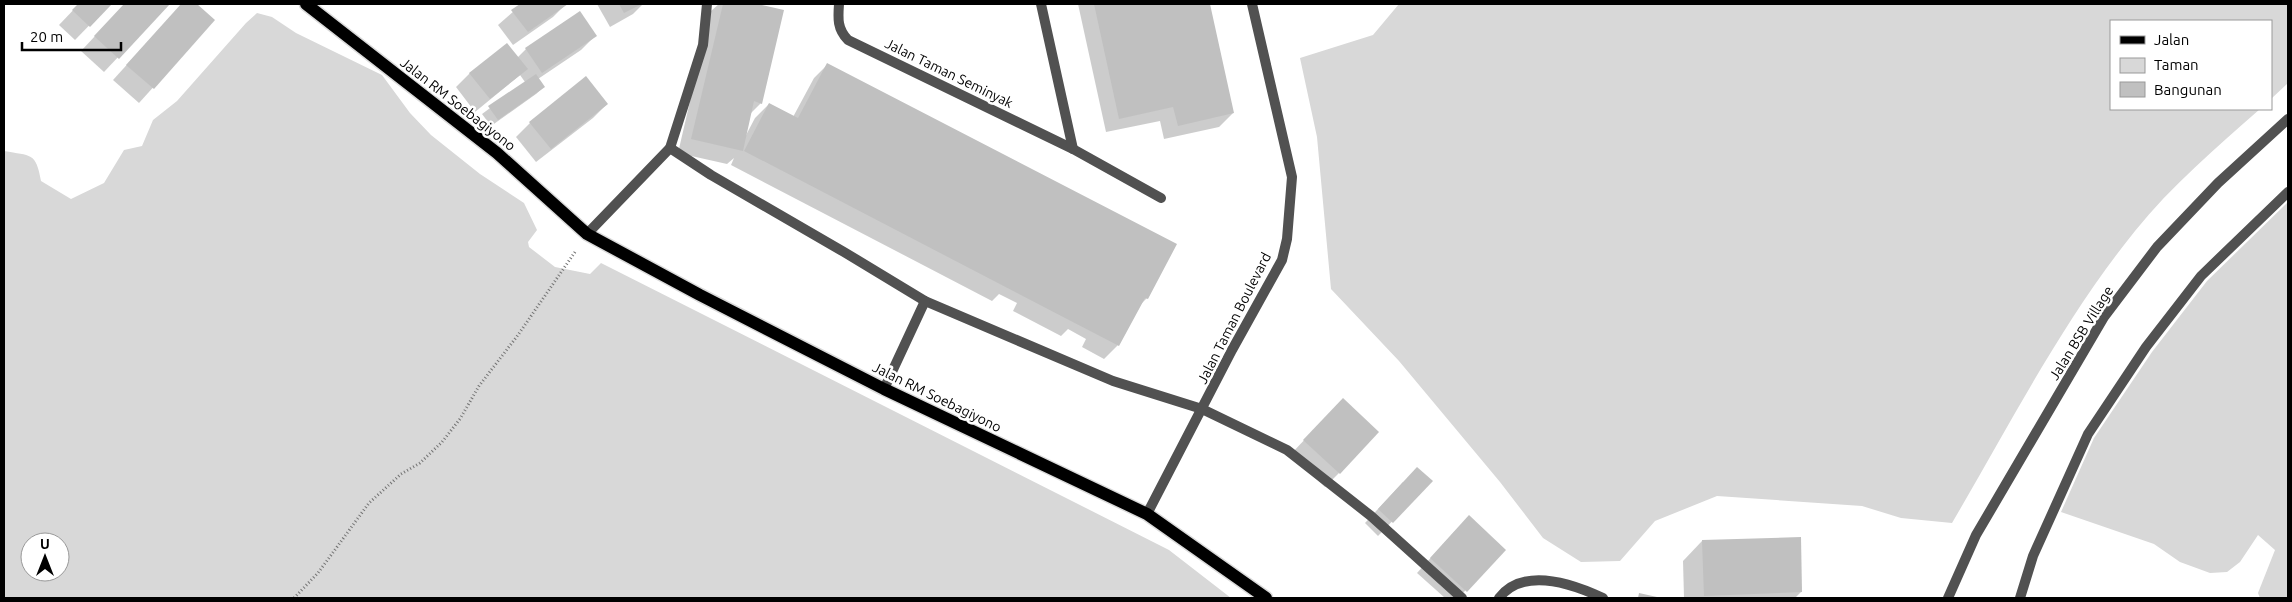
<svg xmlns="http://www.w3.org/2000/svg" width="2292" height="602" viewBox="0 0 2292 602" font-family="Ubuntu,sans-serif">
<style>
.green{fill:#d8d8d8;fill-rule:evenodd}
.shadow{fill:#0003}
.building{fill:#c0c0c0}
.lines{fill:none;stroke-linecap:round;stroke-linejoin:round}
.primary-casing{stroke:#dbdbdb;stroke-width:15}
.path{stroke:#737373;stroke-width:3;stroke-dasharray:1 2.5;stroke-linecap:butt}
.minor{stroke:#515151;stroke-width:10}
.primary{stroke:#000;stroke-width:12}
.labels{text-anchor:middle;stroke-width:5;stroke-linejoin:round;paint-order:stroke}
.street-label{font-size:14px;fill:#000;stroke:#fff}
</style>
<rect width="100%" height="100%" fill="#fff"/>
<g class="green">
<path d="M1399 4H2288V83L2271 99V21H2111V109H2260C2217 147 2171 186 2135 231 2063 320 2010 424 1952 523L1901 518 1862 506 1717 496 1655 521 1620 561 1581 562 1543 538 1500 482 1399 361 1331 289 1317 137 1300 58 1373 35Z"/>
<path d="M257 13 272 17 296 33 382 75 410 113 431 135 480 174 524 203 537 230 528 242 529 247 555 267 590 274 601 263 1169 550 1231 598H4V151C31 156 36 152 41 181L71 199 104 183 124 150 142 146 153 120 177 101 246 23ZM30 542H60V572H30Z"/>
<polygon points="2288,202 2288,598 2260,598 2258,593 2275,550 2258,535 2240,562 2227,572 2210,573 2180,562 2154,544 2061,512 2094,438 2152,352 2207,281"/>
</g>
<g class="shadow">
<polygon points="79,4 110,4 75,40 59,25"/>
<polygon points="125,4 168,4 104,72 81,51"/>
<polygon points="182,4 195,4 214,20 139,103 113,80"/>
<polygon points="522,4 566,4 553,17 513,45 498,25"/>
<polygon points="597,4 643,4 633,14 610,27"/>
<polygon points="719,4 753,4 782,11 761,103 750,114 745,137 755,118 769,104 793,117 814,78 828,64 1147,298 1140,305 1118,345 1104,359 1082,347 1086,339 1068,329 1061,336 1013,311 1017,303 999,294 992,301 731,165 734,158 727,164 678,153 711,11"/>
<polygon points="1078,4 1209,4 1233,113 1219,127 1164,139 1160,121 1106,132"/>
<polygon points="595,36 581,50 538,79 544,87 536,94 491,126 482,114 525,82 520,75 475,112 456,87 470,73 517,58 526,49"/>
<polygon points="607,104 593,118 536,162 516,137 530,123"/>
<polygon points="1329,414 1339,473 1325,487 1290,455"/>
<polygon points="1431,481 1378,536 1365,523 1403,482"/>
<polygon points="1455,531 1505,550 1458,598 1445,598 1417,573"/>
<polygon points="1702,541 1801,592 1795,598 1684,598 1683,561"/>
</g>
<g class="building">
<polygon points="78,4 112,4 90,27 72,10"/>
<polygon points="124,4 170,4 119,59 94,36"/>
<polygon points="181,4 197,4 215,20 154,89 126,65"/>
<polygon points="520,4 568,4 528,32 511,10"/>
<polygon points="619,4 642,4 624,13"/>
<polygon points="723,4 758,4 784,10 762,104 754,101 743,151 691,139"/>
<polygon points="1094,4 1210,4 1234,113 1178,126 1173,107 1119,119"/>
<polygon points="580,11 597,36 542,73 525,48"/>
<polygon points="507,43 528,69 490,99 469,73"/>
<polygon points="827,63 1177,244 1148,299 1145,298 1119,346 744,151 769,103 798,118"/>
<polygon points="536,74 545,87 498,120 488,106"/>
<polygon points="586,76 608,104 551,149 529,122"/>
<polygon points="1343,398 1379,432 1340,474 1303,440"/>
<polygon points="1417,467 1433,481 1393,523 1378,509"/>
<polygon points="1469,515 1506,550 1467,592 1430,558"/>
<polygon points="1801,537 1802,592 1704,596 1702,540"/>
<polygon points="1639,593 1657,597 1657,598 1638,598"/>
</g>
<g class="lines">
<g class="primary-casing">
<polyline id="primary" points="306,4 497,153 587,234 700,295 884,389 1147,514 1266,598"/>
</g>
<polyline class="path" points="294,598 318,573 369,503 401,474 420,463 442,442 460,419 479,386 518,335 575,252"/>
<g class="minor">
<path d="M839 4C838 18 837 29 848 40L1073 149 1161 198"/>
<polyline points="1041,4 1073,149"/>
<polyline points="670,148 711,175 844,252 925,301 1113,381 1202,409 1287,450 1371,516 1462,598"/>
<polyline points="587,234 670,148 703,45 707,4"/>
<polyline points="884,389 925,301"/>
<polyline points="1147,514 1232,350 1282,260 1287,239 1292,177 1252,4"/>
<path d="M1499 598C1524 566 1573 584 1603 598"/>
<polyline points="1948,598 1976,535 2104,317 2157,247 2218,183 2288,119"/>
<polyline points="2020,598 2033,556 2088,434 2146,347 2201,276 2288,192"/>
</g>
<use href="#primary" class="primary"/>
</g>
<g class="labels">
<g class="street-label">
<text transform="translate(949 73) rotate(26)" y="5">Jalan Taman Seminyak</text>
<text transform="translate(458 104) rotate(38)" y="5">Jalan RM Soebagiyono</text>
<text transform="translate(1234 318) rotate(-63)" y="5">Jalan Taman Boulevard</text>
<text transform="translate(2081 333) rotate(-58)" y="5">Jalan BSB Village</text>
<text transform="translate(937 397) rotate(26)" y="5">Jalan RM Soebagiyono</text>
</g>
</g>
<rect width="2292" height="602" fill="none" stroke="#000000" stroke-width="10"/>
<rect x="2110" y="20" width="162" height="90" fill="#ffffff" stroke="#999999"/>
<rect x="2120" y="36" width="25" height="8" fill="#000000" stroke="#999999"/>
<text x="2154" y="45" font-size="15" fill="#000000">Jalan</text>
<rect x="2120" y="58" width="25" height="15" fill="#d8d8d8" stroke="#999999"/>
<text x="2154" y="70" font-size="15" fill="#000000">Taman</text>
<rect x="2120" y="82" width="25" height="15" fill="#c0c0c0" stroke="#999999"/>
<text x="2154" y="95" font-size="15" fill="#000000">Bangunan</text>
<g transform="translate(45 557)"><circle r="24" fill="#ffffff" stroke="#999999"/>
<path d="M0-4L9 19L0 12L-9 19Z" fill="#000000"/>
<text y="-8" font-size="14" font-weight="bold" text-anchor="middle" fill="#000000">U</text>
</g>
<path d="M22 42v8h99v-8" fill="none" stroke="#000000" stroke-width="2.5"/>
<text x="30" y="42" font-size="15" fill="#000000" stroke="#ffffff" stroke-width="4" paint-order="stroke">20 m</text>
</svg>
